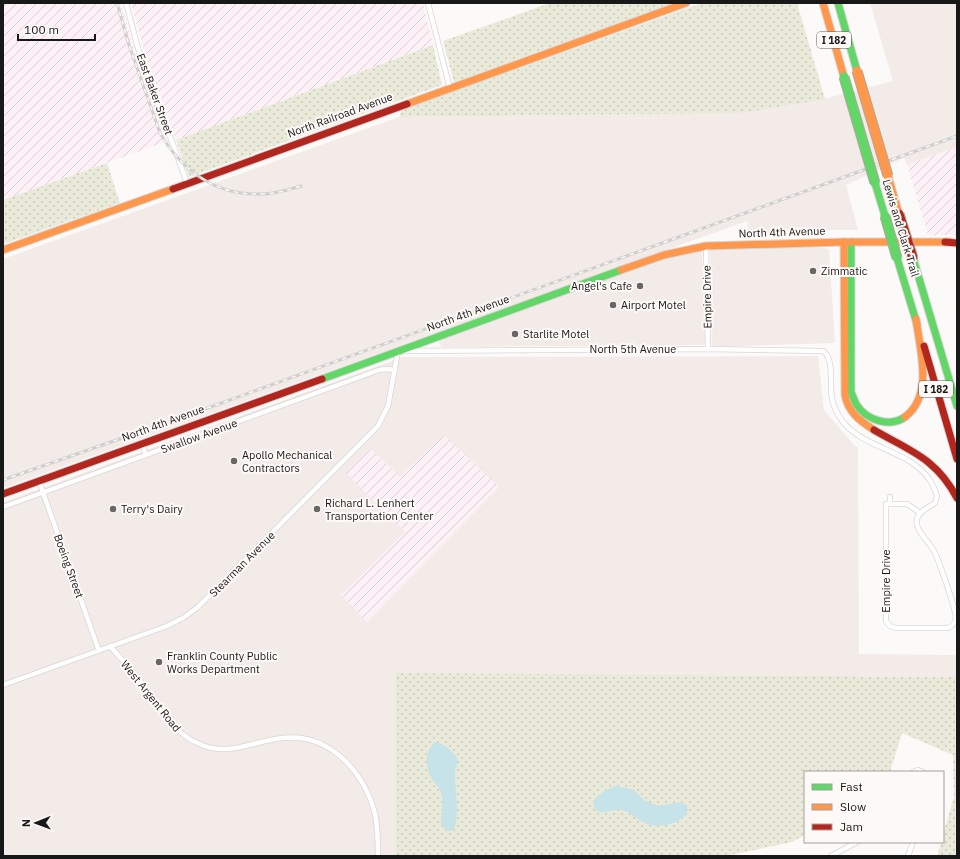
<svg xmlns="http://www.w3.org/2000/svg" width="960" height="859" viewBox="0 0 960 859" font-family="'IBM Plex Sans',sans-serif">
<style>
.built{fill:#f2ebe8}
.industrial{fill:url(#industrial-furrows)}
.grass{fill:url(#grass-dots)}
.water{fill:#c5e3e8}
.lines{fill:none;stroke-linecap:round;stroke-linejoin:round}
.street-casing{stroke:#d8d7d6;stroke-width:6}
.fast-casing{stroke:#d8d7d6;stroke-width:9}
.slow-casing{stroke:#d8d7d6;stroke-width:9}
.jam-casing{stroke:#d8d7d6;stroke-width:9}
.street{stroke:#fffefe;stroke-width:4.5}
.fast{stroke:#63d668;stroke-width:7}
.slow{stroke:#ff974d;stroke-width:7}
.jam{stroke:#b3261e;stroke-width:7}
.rail-casing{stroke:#cfcfce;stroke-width:3}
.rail{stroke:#fdf9f7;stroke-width:1.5;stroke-dasharray:4.5;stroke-linecap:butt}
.fast-bridge-casing{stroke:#aea898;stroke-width:11;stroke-linecap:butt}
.slow-bridge-casing{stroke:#aea898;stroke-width:11;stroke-linecap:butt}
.jam-bridge-casing{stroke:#aea898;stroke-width:11;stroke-linecap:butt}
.fast-bridge{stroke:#63d668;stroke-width:9}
.slow-bridge{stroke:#ff974d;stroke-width:9}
.jam-bridge{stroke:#b3261e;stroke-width:9}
.poi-dot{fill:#686766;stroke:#fdf9f7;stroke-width:1.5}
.labels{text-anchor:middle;stroke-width:4;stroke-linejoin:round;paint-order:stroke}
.shield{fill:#fdf9f7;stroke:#5d5c5b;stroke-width:1}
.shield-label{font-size:10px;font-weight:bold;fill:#191818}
.street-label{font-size:11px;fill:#191818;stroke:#fdf9f7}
.poi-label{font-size:11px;fill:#191818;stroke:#fdf9f7;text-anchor:start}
</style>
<defs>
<pattern id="industrial-furrows" width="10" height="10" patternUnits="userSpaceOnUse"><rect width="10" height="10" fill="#fdf1f7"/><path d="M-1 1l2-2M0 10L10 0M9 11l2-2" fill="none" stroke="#d8ced3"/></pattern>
<pattern id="grass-dots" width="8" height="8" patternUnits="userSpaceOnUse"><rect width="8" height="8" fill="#e9eada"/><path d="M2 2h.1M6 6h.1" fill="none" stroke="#c7c8ba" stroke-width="1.8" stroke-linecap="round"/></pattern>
</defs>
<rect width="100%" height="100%" fill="#fcfaf8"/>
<g class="built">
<polygon points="870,3 957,3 957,147 907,165 904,158 846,185 858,230 798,230 749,234 747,221 3,488 3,259 399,117 741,113 827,98 893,81"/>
<polygon points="801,246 829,249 835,343 712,347 710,249"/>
<polygon points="702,249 705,345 442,347 438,343 441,339 667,257"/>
<polygon points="818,356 824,410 855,446 858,447 859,654 957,655 957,677 396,673 396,856 3,856 3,502 403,357"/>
</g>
<g class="industrial">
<polygon points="3,3 121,3 132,43 168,141 3,200"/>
<polygon points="131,3 423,3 433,45 176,140 143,47"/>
<polygon points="957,147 957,235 928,235 907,165"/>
<polygon points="444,435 499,487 367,622 341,595 405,532 346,473 370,448 400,477"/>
</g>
<g class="grass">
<polygon points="550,3 674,3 454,82 443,41"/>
<polygon points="702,3 797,3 825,99 741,113 399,117 402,110"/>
<polygon points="433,45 442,85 189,177 176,140"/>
<polygon points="107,163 120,203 3,244 3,200"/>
<polygon points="396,673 957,677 957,856 937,856 941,842 943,842 943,834 954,797 953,755 902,733 890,772 805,772 805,835 792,842 726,856 396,856"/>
</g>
<g class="water">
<path d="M435 742C442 742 454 752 457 758 459 763 455 768 455 773 455 792 460 811 454 829 449 833 444 829 441 824 441 815 443 805 442 796 441 788 434 783 431 777 425 765 425 751 435 742Z"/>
<path d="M616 786 634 790 645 801 659 806 682 802 686 805 688 810C683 824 661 828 647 824 638 821 631 812 622 810 614 809 607 814 597 811 586 798 606 790 616 786Z"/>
</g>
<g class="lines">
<g class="street-casing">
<g id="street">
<polyline points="126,3 138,48 187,183"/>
<polyline points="428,3 450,89"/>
<polyline points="706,246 708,349"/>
<polyline points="142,444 146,455"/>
<polyline points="39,481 99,651"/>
<polyline points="890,497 890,504"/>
<polyline points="3,507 379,370 386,369 395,370"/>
<path d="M110 646C119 657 130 667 138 678 155 699 172 732 197 743 229 758 251 741 283 738 329 733 364 771 375 814 378 828 378 842 378 856"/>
<path d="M3 685 167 626 183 618 198 607 378 426 388 406 398 351 708 349 823 351C835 359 829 385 832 398 833 407 838 415 843 422 865 449 909 450 929 479 933 484 935 491 937 496L935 503C929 507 919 511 917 519 914 530 929 541 934 551 939 561 956 609 956 619 955 624 952 626 948 628H896L890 626 886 621V504H907L920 513"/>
<polyline points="913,772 918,770 923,772"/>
<polyline points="831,856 857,842"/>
<polyline points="908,856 913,842"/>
</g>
</g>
<g class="fast-casing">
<g id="fast">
<polyline points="838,3 857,71"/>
<polyline points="875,183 885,216"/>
<path d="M851 242V392C853 396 854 400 856 404 866 420 889 428 905 417"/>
<polyline points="897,258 917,324"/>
<polyline points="913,258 957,406"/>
<polyline points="322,379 621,270"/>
</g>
</g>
<g class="slow-casing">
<g id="slow">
<polyline points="823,3 844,77"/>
<polyline points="407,104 686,3"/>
<polyline points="888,176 899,214"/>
<path d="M844 242 845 395C848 412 860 421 874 430"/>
<polyline points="3,250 173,189"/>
<polyline points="621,270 664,255 706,246 844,242 950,242"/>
<path d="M905 417C934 395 920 350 916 319"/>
</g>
</g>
<g class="jam-casing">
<g id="jam">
<polyline points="173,189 407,104"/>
<polyline points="945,242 957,243"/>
<polyline points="924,346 957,459"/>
<path d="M874 430C910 451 936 458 957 498"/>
<polyline points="3,494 322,379"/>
</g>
</g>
<use href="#street" class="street"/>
<use href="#fast" class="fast"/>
<use href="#slow" class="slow"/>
<use href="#jam" class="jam"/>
<g class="rail-casing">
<g id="rail">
<path d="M117 3 129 45 160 133C182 171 216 196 262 194 275 194 288 190 301 186"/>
<polyline points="3,480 216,405 957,136"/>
</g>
</g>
<use href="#rail" class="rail"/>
<g class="fast-bridge-casing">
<g id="fast-bridge">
<polyline points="844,77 875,183"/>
<polyline points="885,216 897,258"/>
</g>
</g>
<g class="slow-bridge-casing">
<polyline id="slow-bridge" points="857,71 888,176"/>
</g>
<g class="jam-bridge-casing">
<polyline id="jam-bridge" points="899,214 913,258"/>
</g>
<use href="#fast-bridge" class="fast-bridge"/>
<use href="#slow-bridge" class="slow-bridge"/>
<use href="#jam-bridge" class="jam-bridge"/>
</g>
<g class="poi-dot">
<circle cx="813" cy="271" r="4"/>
<circle cx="640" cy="286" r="4"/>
<circle cx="613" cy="305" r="4"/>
<circle cx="515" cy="334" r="4"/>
<circle cx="234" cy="461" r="4"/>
<circle cx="113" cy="509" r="4"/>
<circle cx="317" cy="509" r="4"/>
<circle cx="159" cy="662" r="4"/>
</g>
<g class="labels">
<g class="shield">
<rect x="817" y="32" width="34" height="16" rx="3"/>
<rect x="919" y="381" width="34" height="16" rx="3"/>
</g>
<g class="shield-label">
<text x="834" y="44">I 182</text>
<text x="936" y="393">I 182</text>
</g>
<g class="street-label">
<text transform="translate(155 94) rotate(70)" y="4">East Baker Street</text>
<text transform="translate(340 115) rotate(-20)" y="4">North Railroad Avenue</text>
<text transform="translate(901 228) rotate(73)" y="4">Lewis and Clark Trail</text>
<text transform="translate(782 232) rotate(-2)" y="4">North 4th Avenue</text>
<text transform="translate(707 297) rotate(-91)" y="4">Empire Drive</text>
<text transform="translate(468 313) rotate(-20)" y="4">North 4th Avenue</text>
<text x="633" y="353">North 5th Avenue</text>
<text transform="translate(163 423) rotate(-20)" y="4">North 4th Avenue</text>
<text transform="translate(199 436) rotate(-20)" y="4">Swallow Avenue</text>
<text transform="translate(242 564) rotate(-45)" y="4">Stearman Avenue</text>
<text transform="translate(69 566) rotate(70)" y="4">Boeing Street</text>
<text transform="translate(886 581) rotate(-90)" y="4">Empire Drive</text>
<text transform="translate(151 696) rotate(51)" y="4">West Argent Road</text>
</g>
<g class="poi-label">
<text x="821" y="275">Zimmatic</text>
<text x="632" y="290" text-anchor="end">Angel's Cafe</text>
<text x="621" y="309">Airport Motel</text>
<text x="523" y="338">Starlite Motel</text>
<text x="242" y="459">Apollo Mechanical<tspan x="242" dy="13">Contractors</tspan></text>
<text x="325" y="507">Richard L. Lenhert<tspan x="325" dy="13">Transportation Center</tspan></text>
<text x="121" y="513">Terry's Dairy</text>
<text x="167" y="660">Franklin County Public<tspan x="167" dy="13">Works Department</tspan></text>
</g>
</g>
<rect width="960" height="859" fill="none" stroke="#191818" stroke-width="8"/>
<rect x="804" y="771" width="140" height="72" fill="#fdf9f7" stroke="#a29f9e"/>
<rect x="812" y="784" width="20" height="6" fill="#63d668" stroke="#a29f9e"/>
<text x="840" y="791" font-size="12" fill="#191818">Fast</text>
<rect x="812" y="804" width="20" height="6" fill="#ff974d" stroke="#a29f9e"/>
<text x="840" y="811" font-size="12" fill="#191818">Slow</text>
<rect x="812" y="824" width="20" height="6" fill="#b3261e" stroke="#a29f9e"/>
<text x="840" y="831" font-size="12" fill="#191818">Jam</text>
<g transform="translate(36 823) rotate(269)" stroke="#fdf9f7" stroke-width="3" paint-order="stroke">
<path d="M0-3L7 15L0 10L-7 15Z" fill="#191818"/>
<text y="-6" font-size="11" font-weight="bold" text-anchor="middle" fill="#191818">N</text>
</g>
<path d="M18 34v6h77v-6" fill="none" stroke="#191818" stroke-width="2"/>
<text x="24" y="34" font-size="12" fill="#191818" stroke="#fdf9f7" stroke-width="3" paint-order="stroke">100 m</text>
</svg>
